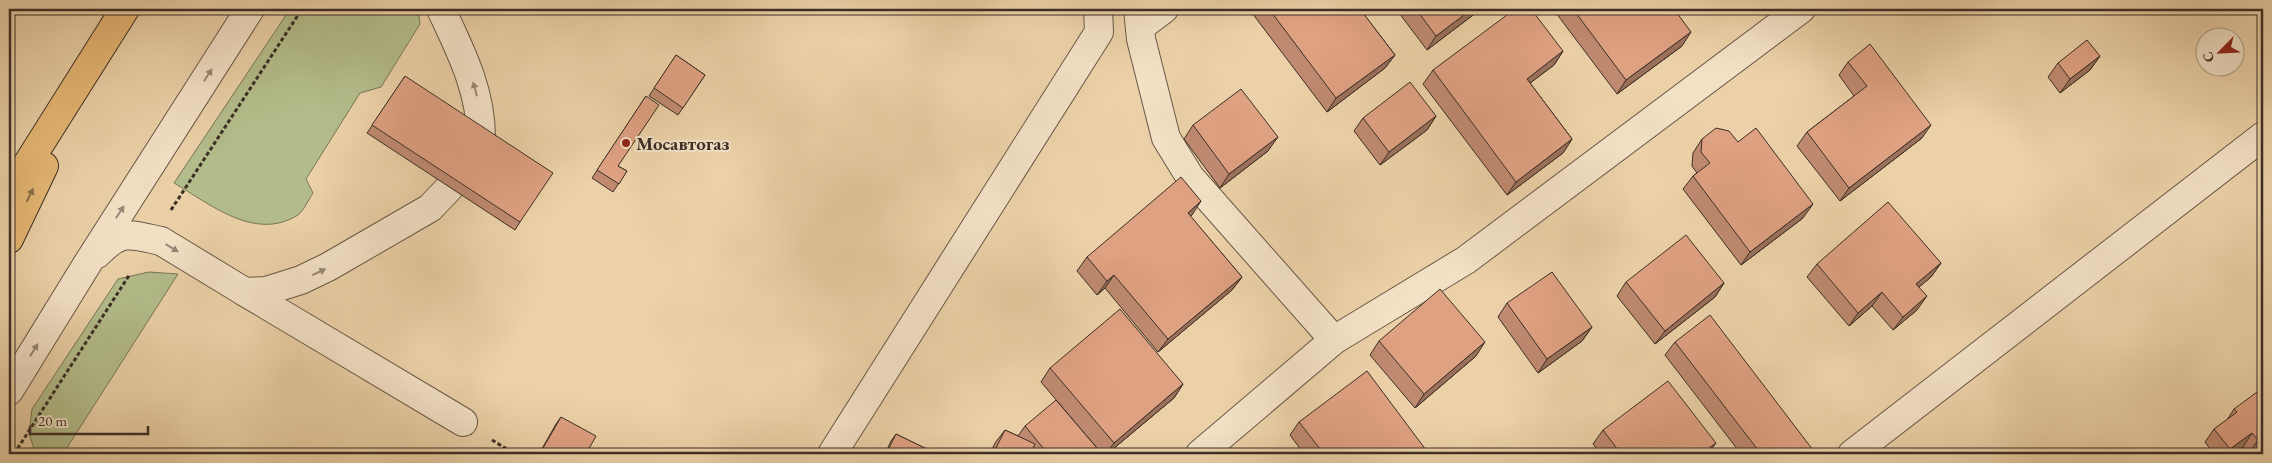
<svg xmlns="http://www.w3.org/2000/svg" width="2272" height="463" viewBox="0 0 2272 463" font-family="'EB Garamond',serif">
<style>
.green{fill:#b3bd8b;stroke:#787658}
.lines{fill:none;stroke-linecap:round;stroke-linejoin:round}
.minor-casing{stroke:#685846;stroke-width:30}
.highway-casing{stroke:#3c2f26;stroke-width:30}
.path{stroke:#3c2f26;stroke-width:3;stroke-dasharray:4 2.5;stroke-linecap:butt}
.minor{stroke:#f3e1c6;stroke-width:28}
.highway{stroke:#e6b874;stroke-width:28}
.wall{fill:#bf8a70;stroke:#3c2f26}
.shaded-wall{fill:#9b715b;stroke:#3c2f26}
.building{fill:#dea182;stroke:#3c2f26}
.oneway{fill:#988876}
.oneway2{fill:#886d49}
.poi-dot{fill:#8f2418;stroke:#f3e1c6;stroke-width:2}
.labels{text-anchor:middle;stroke-width:4;stroke-linejoin:round;paint-order:stroke}
.poi-label{font-size:19px;font-weight:bold;fill:#3c2f26;stroke:#f3e1c6;text-anchor:start}
</style>
<rect width="100%" height="100%" fill="#ecd1a8"/>
<filter id="stains"><feTurbulence type="fractalNoise" baseFrequency=".004" numOctaves="4"/><feColorMatrix values="0 0 0 0 .2 0 0 0 0 .09 0 0 0 0 .02 0 0 0 .5 -.17"/></filter>
<radialGradient id="worn" r=".72"><stop offset=".6" stop-color="#630" stop-opacity="0"/><stop offset="1" stop-color="#630" stop-opacity=".3"/></radialGradient>
<g class="green">
<path d="M290 9H418L420 24 381 87 360 93 306 179 313 193C309 199 304 210 298 215 255 242 210 204 174 183Z"/>
<polygon points="149,272 178,274 63,454 36,454 29,434 32,409 118,279"/>
</g>
<g class="lines">
<g class="minor-casing">
<g id="minor">
<path d="M441 9C460 50 481 90 481 137"/>
<polyline points="1138,9 1141,39 1166,138 1190,177 1334,340"/>
<polyline points="1140,27 1164,9"/>
<path d="M97 254C122 229 129 234 161 241L245 292 266 291 301 280 328 267 430 208 450 187"/>
<polyline points="245,292 463,422"/>
<polyline points="9,391 86,266 250,9"/>
<polyline points="832,454 1099,32 1098,9"/>
<polyline points="1200,454 1334,340 1466,260 1801,9"/>
<polyline points="1852,454 2263,136"/>
</g>
</g>
<g class="highway-casing">
<g id="highway">
<polyline points="9,193 125,9"/>
<polyline points="9,239 44,166"/>
</g>
</g>
<g class="path">
<polyline points="171,210 302,9"/>
<polyline points="492,440 515,454"/>
<polyline points="14,454 130,274"/>
</g>
<use href="#minor" class="minor"/>
<use href="#highway" class="highway"/>
</g>
<g class="wall">
<polygon points="1249,9 1360,9 1395,55 1385,68 1327,112"/>
<polygon points="1396,9 1481,9 1427,50"/>
<polygon points="1553,9 1674,9 1682,46 1617,94"/>
<polygon points="1563,51 1554,65 1530,83 1572,139 1563,153 1507,195 1423,84 1433,70"/>
<polygon points="676,55 705,75 678,115 649,96"/>
<polygon points="2100,56 2090,70 2060,93 2048,77 2058,63"/>
<polygon points="1848,62 1922,138 1840,201 1797,146 1807,132 1854,96 1839,75"/>
<polygon points="405,76 520,222 515,230 367,133"/>
<polygon points="646,96 618,166 627,171 613,192 592,178"/>
<polygon points="1436,116 1427,130 1380,165 1354,131 1363,118"/>
<polygon points="1193,125 1268,151 1220,188 1184,139"/>
<polygon points="1702,139 1738,142 1803,218 1741,265 1683,189 1693,176 1697,173 1692,166 1693,153"/>
<polygon points="1201,201 1190,216 1242,277 1232,290 1158,352 1105,288 1097,295 1077,271 1087,257"/>
<polygon points="1941,263 1931,277 1919,287 1917,310 1893,330 1872,306 1849,326 1807,277 1817,264"/>
<polygon points="1626,282 1724,283 1715,297 1655,344 1617,296"/>
<polygon points="1507,303 1592,327 1582,341 1538,373 1498,317"/>
<polygon points="1379,341 1476,356 1415,408 1370,355"/>
<polygon points="1675,342 1816,454 1741,454 1665,355"/>
<polygon points="1050,368 1183,384 1174,398 1107,454 1102,454 1041,382"/>
<polygon points="2263,401 2263,443 2248,454 2243,447 2233,454 2214,454 2205,442 2214,429 2227,420 2234,409"/>
<polygon points="561,417 586,454 539,454 556,424"/>
<polygon points="1299,422 1429,454 1304,454 1290,435"/>
<polygon points="1025,426 1102,454 990,454 995,443 1005,430 1018,436"/>
<polygon points="1603,430 1708,454 1601,454 1593,444"/>
<polygon points="896,434 937,454 885,454 891,441"/>
</g>
<g class="shaded-wall">
<polygon points="1472,9 1481,9 1427,50 1436,36"/>
<polygon points="1691,32 1682,46 1617,94 1626,80"/>
<polygon points="1563,51 1554,65 1517,93 1527,79"/>
<polygon points="1395,55 1385,68 1327,112 1336,98"/>
<polygon points="2100,56 2090,70 2060,93 2070,79"/>
<polygon points="1436,116 1427,130 1380,165 1389,152"/>
<polygon points="1931,125 1922,138 1840,201 1849,188"/>
<polygon points="1278,137 1268,151 1220,188 1229,174"/>
<polygon points="1572,139 1563,153 1507,195 1516,182"/>
<polygon points="1201,201 1192,215 1178,226 1188,213"/>
<polygon points="1813,204 1803,218 1741,265 1750,252"/>
<polygon points="1941,263 1931,277 1907,297 1916,284"/>
<polygon points="1114,275 1105,288 1097,295 1107,281"/>
<polygon points="1242,277 1232,290 1158,352 1168,339"/>
<polygon points="1724,283 1715,297 1655,344 1665,331"/>
<polygon points="1882,292 1872,306 1849,326 1858,313"/>
<polygon points="1927,296 1917,310 1893,330 1903,317"/>
<polygon points="1592,327 1582,341 1538,373 1547,359"/>
<polygon points="1485,342 1476,356 1415,408 1424,394"/>
<polygon points="1183,384 1174,398 1107,454 1106,454 1114,443"/>
<polygon points="2252,433 2243,447 2233,454 2227,454 2230,449"/>
<polygon points="2263,436 2263,443 2248,454 2258,440"/>
<polygon points="1716,443 1708,454 1701,454"/>
</g>
<g class="building">
<polygon points="1269,9 1360,9 1395,55 1336,98"/>
<polygon points="1416,9 1472,9 1436,36"/>
<polygon points="1515,9 1531,9 1563,51 1527,79 1572,139 1516,182 1433,70"/>
<polygon points="1573,9 1674,9 1691,32 1626,80"/>
<polygon points="2087,40 2100,56 2070,79 2058,63"/>
<polygon points="1870,44 1931,125 1849,188 1807,132 1867,86 1848,62"/>
<polygon points="676,55 705,75 683,108 654,88"/>
<polygon points="405,76 553,173 520,222 372,125"/>
<polygon points="1410,82 1436,116 1389,152 1363,118"/>
<polygon points="1241,89 1278,137 1229,174 1193,125"/>
<polygon points="646,96 659,105 618,166 627,171 619,184 597,170"/>
<polygon points="1716,128 1729,131 1738,142 1756,128 1813,204 1750,252 1693,176 1710,163 1701,152 1702,139"/>
<polygon points="1181,177 1201,201 1188,213 1242,277 1168,339 1114,275 1107,281 1087,257"/>
<polygon points="1888,202 1941,263 1916,284 1927,296 1903,317 1882,292 1858,313 1817,264"/>
<polygon points="1686,235 1724,283 1665,331 1626,282"/>
<polygon points="1552,272 1592,327 1547,359 1507,303"/>
<polygon points="1440,289 1485,342 1424,394 1379,341"/>
<polygon points="1120,309 1183,384 1114,443 1050,368"/>
<polygon points="1710,315 1816,454 1761,454 1675,342"/>
<polygon points="1367,371 1429,454 1324,454 1299,422"/>
<polygon points="1668,381 1716,443 1701,454 1621,454 1603,430"/>
<polygon points="2257,392 2263,401 2263,436 2258,440 2252,433 2230,449 2214,429 2237,412 2234,409"/>
<polygon points="1056,400 1102,454 1048,454 1025,426"/>
<polygon points="561,417 596,436 586,454 554,454 543,448"/>
<polygon points="1005,430 1035,444 1030,454 993,454"/>
<polygon points="896,434 937,454 886,454"/>
</g>
<defs><path id="oneway-solid" d="M-6-.8H1V-3.2L6.5 0L1 3.2V.8H-6Z" transform="scale(1.25)"/></defs>
<g class="oneway">
<use href="#oneway-solid" transform="translate(208 75) rotate(-57)"/>
<use href="#oneway-solid" transform="translate(475 89) rotate(-105)"/>
<use href="#oneway-solid" transform="translate(120 212) rotate(-57)"/>
<use href="#oneway-solid" transform="translate(172 248) rotate(31)"/>
<use href="#oneway-solid" transform="translate(319 272) rotate(-25)"/>
<use href="#oneway-solid" transform="translate(34 350) rotate(-58)"/>
</g>
<use class="oneway2" href="#oneway-solid" transform="translate(30 195) rotate(-64)"/>
<circle class="poi-dot" cx="626" cy="143" r="5"/>
<g class="labels">
<g class="poi-label">
<text x="636" y="150">Мосавтогаз</text>
</g>
</g>
<rect width="2272" height="463" fill="none" stroke="#ecd1a8" stroke-width="30"/>
<rect x="10" y="10" width="2252" height="443" fill="none" stroke="#3c2f26" stroke-width="2.5"/>
<rect x="15" y="15" width="2242" height="433" fill="none" stroke="#3c2f26"/>
<g transform="translate(2220 52) rotate(246)"><circle r="24" fill="#f3e1c6" stroke="#aa9a86"/>
<path d="M0-4L9 19L0 12L-9 19Z" fill="#8f2418"/>
<text y="-8" font-size="14" font-weight="bold" text-anchor="middle" fill="#3c2f26">С</text>
</g>
<path d="M30 426v8h118v-8" fill="none" stroke="#3c2f26" stroke-width="2.5"/>
<text x="38" y="426" font-size="15" fill="#3c2f26" stroke="#f3e1c6" stroke-width="4" paint-order="stroke">20 m</text>
<rect width="100%" height="100%" filter="url(#stains)"/>
<rect width="100%" height="100%" fill="url(#worn)"/>
</svg>
